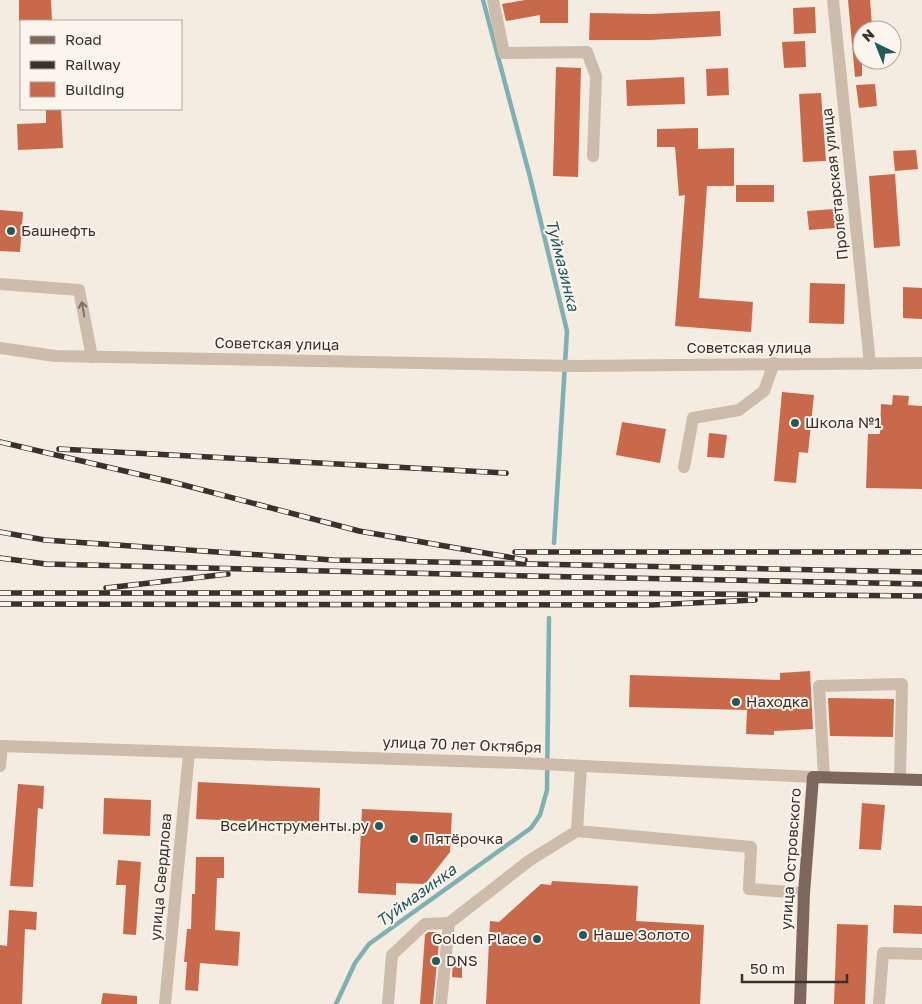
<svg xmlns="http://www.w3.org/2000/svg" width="922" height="1004" viewBox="0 0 922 1004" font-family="'Golos Text',sans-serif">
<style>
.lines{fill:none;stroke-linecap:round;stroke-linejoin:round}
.stream{stroke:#7fb0b2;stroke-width:4.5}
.building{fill:#c8694b}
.minor{stroke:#cdbbac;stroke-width:12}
.major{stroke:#7d675c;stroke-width:12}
.rail-casing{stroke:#3b302b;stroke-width:5.5}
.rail{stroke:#fbf5ee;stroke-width:4;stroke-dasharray:11;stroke-linecap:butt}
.oneway{stroke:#7d6f65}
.poi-dot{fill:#1f5a5e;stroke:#fbf5ee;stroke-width:2}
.labels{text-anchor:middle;stroke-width:4;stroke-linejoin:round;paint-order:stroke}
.street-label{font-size:15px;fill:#3b302b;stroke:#fbf5ee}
.poi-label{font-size:15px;fill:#3b302b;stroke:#fbf5ee;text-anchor:start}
.water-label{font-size:16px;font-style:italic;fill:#1f5a5e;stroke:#fbf5ee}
</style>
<rect width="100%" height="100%" fill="#f4ebe1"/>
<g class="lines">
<g class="stream">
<polyline points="483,0 530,177 567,331 554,543"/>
<polyline points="336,1004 355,963 369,944 531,828 540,815 547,790 549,618"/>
</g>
</g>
<g class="building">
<polygon points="19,0 51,0 52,21 19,21"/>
<polygon points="525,0 568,0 568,23 540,23 540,15 506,21 502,4"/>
<polygon points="848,0 870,0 872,26 862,27 862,76 855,77"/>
<polygon points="815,7 816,33 794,34 793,8"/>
<polygon points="720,11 721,36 650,40 589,40 590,13 650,14"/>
<polygon points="805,41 806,67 784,68 782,42"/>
<polygon points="556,67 581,68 578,177 553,176"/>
<polygon points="728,68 729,95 707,96 706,69"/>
<polygon points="684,77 685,104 627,106 626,80"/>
<polygon points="875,84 877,106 859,108 856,85"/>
<polygon points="821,93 826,161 803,162 799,94"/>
<polygon points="46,109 61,109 63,148 18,150 17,124 46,123"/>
<polygon points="698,128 698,149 734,148 734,186 707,186 699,298 753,302 751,332 675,326 685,195 679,196 675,147 657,147 657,129"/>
<polygon points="916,150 918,169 895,171 893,151"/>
<polygon points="895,174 900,246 874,248 869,176"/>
<rect x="736" y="185" width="38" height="17"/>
<polygon points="834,209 835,228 809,230 807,211"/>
<polygon points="0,210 23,212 20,252 0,251"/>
<polygon points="810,283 845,284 844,324 809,323"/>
<polygon points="903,287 922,288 922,319 903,318"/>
<polygon points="782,392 814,395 808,453 799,452 796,483 774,481"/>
<polygon points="893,395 909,396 908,405 922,406 922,489 866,488 868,434 880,434 881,404 892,405"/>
<polygon points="622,422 666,429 660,463 616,455"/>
<polygon points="709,433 727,435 724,458 707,457"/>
<polygon points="810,671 813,729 774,731 774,735 746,734 747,710 629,707 630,675 780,680 780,673"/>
<polygon points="828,698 894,699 893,737 830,736"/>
<polygon points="198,782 320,788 319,824 196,819"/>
<polygon points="18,784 44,786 43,809 38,808 33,887 10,886"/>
<polygon points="104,798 151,800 150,836 103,834"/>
<polygon points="862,803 885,805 881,850 859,849"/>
<polygon points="362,809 452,813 450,852 425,884 396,883 396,895 358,893"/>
<polygon points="196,857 224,857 224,878 217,878 215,930 240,932 238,966 200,963 198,991 185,990 187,962 184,962 187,929 191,929 192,894 195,894"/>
<polygon points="118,860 141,862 136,935 123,934 126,885 116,885"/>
<polygon points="552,881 638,886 636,921 704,925 700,1004 486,1004 490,921 499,922 541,884 551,885"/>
<polygon points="894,905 922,906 922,934 893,933"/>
<polygon points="9,910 37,912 36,930 25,929 22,1004 0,1004 0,945 7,946"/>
<polygon points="837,924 868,925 865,1004 834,1004"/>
<polygon points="428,932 440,932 433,1004 420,1004 425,935"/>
<polygon points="453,962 462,962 462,978 452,977"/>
<polygon points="103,993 137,996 137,1004 101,1004"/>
</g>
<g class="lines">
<g class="minor">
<polyline points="493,0 504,53 587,52 596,76 593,156"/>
<polyline points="833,0 870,364"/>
<polyline points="0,284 79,290 92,357"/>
<polyline points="0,348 55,356 576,366 922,363"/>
<polyline points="684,467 693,418 739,410 764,391 774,363"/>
<polyline points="0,746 521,763 813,777"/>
<polyline points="0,766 2,746"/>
<polyline points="581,766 577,831 751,847 749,889 804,893"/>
<polyline points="824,777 819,686 902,684 900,779"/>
<polyline points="165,1004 189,753"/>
<polyline points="388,1004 392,955 425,924 449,923"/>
<polyline points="441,1004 449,923 530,860 577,831"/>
<polyline points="879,1004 883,953 922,954"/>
</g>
<polyline class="major" points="800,1004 804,893 813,777 922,780"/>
<g class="rail-casing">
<g id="rail">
<polyline points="0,442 176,483 359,531 525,560"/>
<polyline points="59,449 506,473"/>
<polyline points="0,532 45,540 333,560 922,572"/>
<polyline points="515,552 922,552"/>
<polyline points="0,558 46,564 528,576 922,584"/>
<polyline points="106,588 228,574"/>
<polyline points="0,593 592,593 922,596"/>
<polyline points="0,604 651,605 755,600"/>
</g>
</g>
<use href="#rail" class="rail"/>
</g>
<defs><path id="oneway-shaft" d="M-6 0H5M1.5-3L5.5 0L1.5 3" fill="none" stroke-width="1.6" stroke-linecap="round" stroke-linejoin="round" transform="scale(1.25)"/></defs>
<use class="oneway" href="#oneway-shaft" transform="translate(83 309) rotate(-100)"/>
<g class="poi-dot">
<circle cx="11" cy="231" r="5"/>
<circle cx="795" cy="423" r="5"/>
<circle cx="736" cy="702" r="5"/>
<circle cx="379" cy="826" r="5"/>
<circle cx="414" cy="839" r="5"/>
<circle cx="583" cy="935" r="5"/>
<circle cx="537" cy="939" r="5"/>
<circle cx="436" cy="961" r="5"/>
</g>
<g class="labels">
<g class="street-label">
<text transform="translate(835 184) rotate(-96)" y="5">Пролетарская улица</text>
<text transform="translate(277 344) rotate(1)" y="5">Советская улица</text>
<text x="749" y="353">Советская улица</text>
<text transform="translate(462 745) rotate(2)" y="5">улица 70 лет Октября</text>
<text transform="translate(791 859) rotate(-86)" y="5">улица Островского</text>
<text transform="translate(161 877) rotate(-85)" y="5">улица Свердлова</text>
</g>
<g class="poi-label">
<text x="21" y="236">Башнефть</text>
<text x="805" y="428">Школа №1</text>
<text x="746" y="707">Находка</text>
<text x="369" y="831" text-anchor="end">ВсеИнструменты.ру</text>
<text x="424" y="844">Пятёрочка</text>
<text x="593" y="940">Наше Золото</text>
<text x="527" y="944" text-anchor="end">Golden Place</text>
<text x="446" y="966">DNS</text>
</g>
<g class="water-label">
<text transform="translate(563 265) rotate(76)" y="6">Туймазинка</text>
<text transform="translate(416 895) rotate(-36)" y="6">Туймазинка</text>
</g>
</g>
<rect x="20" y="20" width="162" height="90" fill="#fbf5ee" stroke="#aea6a0"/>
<rect x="30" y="36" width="25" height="8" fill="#7d675c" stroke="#aea6a0"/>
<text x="65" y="45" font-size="15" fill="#3b302b">Road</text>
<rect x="30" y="61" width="25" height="8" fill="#3b302b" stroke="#aea6a0"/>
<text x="65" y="70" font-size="15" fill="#3b302b">Railway</text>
<rect x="30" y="82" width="25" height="15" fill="#c8694b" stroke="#aea6a0"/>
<text x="65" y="95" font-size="15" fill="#3b302b">Building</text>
<g transform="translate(877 45) rotate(317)"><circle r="24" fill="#fbf5ee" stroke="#aea6a0"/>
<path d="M0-4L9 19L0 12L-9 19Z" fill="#1f5a5e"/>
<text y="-8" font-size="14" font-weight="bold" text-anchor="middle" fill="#3b302b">N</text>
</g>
<path d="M742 974v8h105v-8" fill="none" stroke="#3b302b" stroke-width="2.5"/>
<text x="750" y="974" font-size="15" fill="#3b302b" stroke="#fbf5ee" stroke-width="4" paint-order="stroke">50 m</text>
</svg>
